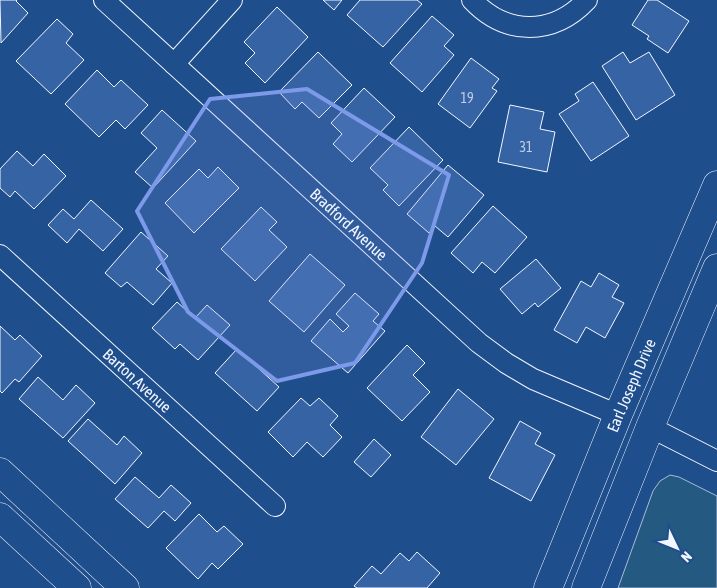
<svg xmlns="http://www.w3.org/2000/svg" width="717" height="588" viewBox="0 0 717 588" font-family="'Asap Condensed',sans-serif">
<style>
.green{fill:#245a82;stroke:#a8bbd7}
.building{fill:#3563a3;stroke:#f2f6ff}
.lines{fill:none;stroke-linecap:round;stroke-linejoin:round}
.minor-casing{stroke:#f2f6ff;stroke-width:22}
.secondary-casing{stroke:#f2f6ff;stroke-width:29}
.minor{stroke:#1f4e8c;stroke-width:20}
.secondary{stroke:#1f4e8c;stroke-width:28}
.marked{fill:#7d9aea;fill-opacity:0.2;stroke:#7d9aea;stroke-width:4;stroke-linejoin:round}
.labels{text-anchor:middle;stroke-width:4;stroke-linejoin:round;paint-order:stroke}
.number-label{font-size:14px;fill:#c3d1e8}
.street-label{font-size:16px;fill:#f2f6ff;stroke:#1f4e8c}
</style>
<rect width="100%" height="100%" fill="#1f4e8c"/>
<polygon class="green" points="670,475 679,477 717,496 717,588 618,588 653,491 660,481"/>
<g class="building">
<polygon points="0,0 17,0 16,1 28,13 1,43"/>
<polygon points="323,0 342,0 334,10"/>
<polygon points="360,0 417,0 422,4 383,47 347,15"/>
<polygon points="648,0 657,0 689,21 668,53 647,39 649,36 632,25"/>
<polygon points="277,7 308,37 265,83 245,63 255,53 244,42"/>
<polygon points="432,16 454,35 444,46 454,55 422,92 390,63"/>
<polygon points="57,19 73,34 66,43 84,60 51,94 16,61"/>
<polygon points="318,52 352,85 319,118 302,102 295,109 279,92"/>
<polygon points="623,52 630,63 649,52 675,95 636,120 602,66"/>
<polygon points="471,58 499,79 492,88 497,91 470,128 438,104"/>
<polygon points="97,70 114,87 121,80 148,105 125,129 116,120 99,137 65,104"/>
<polygon points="593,82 629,136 591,161 559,114 579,101 575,94"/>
<polygon points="364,88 395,117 352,162 333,144 342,134 331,123"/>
<polygon points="510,105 544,112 540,129 555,132 547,172 498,162"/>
<polygon points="162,110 196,141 153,188 135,172 157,148 141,133"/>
<polygon points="409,127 443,160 399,206 383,190 388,185 370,168"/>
<polygon points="17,151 33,166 44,154 66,176 34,209 15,191 10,197 0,188 0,169"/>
<polygon points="448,165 484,195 448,237 435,226 429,233 407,214"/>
<polygon points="218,167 239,188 194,233 165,203 199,169 208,178"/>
<polygon points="91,200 123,229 103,251 79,229 67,243 48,225 63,209 74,219"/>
<polygon points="493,206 527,237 495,273 482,262 473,273 451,253"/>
<polygon points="261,207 277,222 269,230 287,247 255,281 221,249"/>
<polygon points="141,232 168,256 156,269 172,283 153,305 127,282 121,287 105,273"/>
<polygon points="310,254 345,285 304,332 269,301"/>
<polygon points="536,259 561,288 538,307 535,303 522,314 500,289"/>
<polygon points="599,273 619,285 612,297 624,303 605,338 586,327 577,343 554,330 581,281 591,287"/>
<polygon points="355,293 379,314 373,321 385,331 348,373 311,341 330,319 343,332 349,326 336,314"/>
<polygon points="177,302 195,318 207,305 230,325 198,360 180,344 175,349 152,328"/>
<polygon points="0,326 15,340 20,335 42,356 19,382 15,379 2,393 0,391"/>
<polygon points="407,345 425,363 413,375 430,392 402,421 367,388"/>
<polygon points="237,349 279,387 257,411 215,373"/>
<polygon points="38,377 63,400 76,385 95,403 63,438 19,399"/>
<polygon points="458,389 494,419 456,465 421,437"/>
<polygon points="301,398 310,406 319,398 338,416 330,425 342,437 323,457 307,442 293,457 268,432"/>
<polygon points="88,419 117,445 124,436 142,453 115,484 68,441"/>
<polygon points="520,421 541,433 535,444 555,455 531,501 489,478"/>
<polygon points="374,439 391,455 371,477 354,462"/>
<polygon points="135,477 159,498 171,485 191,503 175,521 164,511 148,528 115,499"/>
<polygon points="199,514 217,532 224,526 243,544 218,569 212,563 198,579 166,548"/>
<polygon points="417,552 440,573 427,588 357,588 354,586 372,566 381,574 400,553 409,561"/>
</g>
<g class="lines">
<g class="minor-casing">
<g id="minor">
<path id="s1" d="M104 0 479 343 506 363 533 379 618 415"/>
<path d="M472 0C506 36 553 36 587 0"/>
<polyline points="174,64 232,0"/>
<path id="s2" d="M0 255 275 506"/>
<polyline points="650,427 717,461"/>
</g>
</g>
<g class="secondary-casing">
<g id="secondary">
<polyline points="0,472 125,588"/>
<polyline points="0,517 77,588"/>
<path id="s3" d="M548 588 618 415 717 185"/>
<polyline points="586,588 650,427 717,268"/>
</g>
</g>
<use href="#minor" class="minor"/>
<use href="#secondary" class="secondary"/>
</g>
<path class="marked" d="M307 89 449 175 422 263 355 363 277 381 188 312 137 211 210 99Z"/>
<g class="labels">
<g class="number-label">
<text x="467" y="103">19</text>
<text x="526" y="152">31</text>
</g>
<g class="street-label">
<text dy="6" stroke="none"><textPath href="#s1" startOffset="332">Bradford Avenue</textPath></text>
<text dy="6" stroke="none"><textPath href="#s2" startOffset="186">Barton Avenue</textPath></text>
<text dy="6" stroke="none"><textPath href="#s3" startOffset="219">Earl Joseph Drive</textPath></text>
</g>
</g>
<g transform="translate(677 548) rotate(133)" stroke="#1f4e8c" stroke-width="4" paint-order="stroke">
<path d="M0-4L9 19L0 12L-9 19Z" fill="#f2f6ff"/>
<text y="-8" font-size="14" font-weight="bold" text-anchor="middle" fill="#f2f6ff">N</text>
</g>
</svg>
